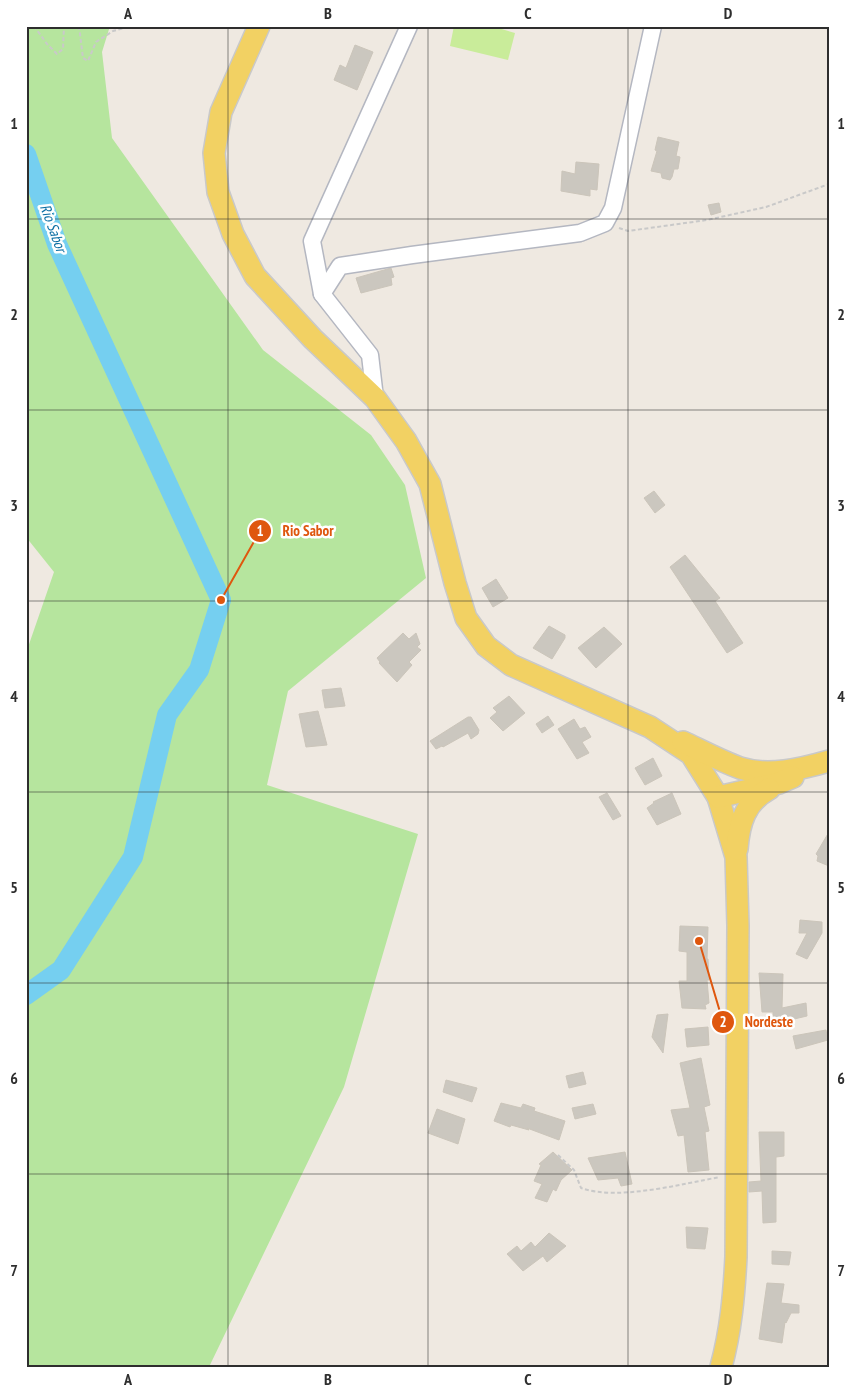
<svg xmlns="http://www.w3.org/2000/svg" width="855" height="1393" viewBox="0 0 855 1393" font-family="'PT Sans Narrow',sans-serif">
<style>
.green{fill:#b6e59e}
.pitch{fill:#c9ec9a}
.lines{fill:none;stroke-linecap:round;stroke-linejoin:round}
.river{stroke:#75cff0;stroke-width:20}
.building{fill:#cbc7bf;stroke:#cbc5ba}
.minor-casing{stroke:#b4b7c1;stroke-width:19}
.major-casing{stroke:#c9c9c9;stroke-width:24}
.path{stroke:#c9c9c9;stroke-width:2;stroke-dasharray:4 2.5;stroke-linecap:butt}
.minor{stroke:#fff;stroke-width:16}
.major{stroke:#f2d163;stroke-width:21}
.grid{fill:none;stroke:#2e2e2e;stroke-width:1;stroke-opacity:0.55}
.labels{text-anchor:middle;stroke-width:5;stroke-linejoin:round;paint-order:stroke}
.water-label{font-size:15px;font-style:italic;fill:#0d6fa3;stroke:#fff}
.leader{fill:none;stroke:#df570e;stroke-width:2}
.callout-dot{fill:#df570e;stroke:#fff;stroke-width:2}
.mark-label{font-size:15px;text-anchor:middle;font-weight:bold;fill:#fff}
.callout-label{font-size:15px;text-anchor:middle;font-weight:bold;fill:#df570e;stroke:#fff;stroke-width:5;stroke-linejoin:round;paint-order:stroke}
.neatline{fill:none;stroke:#2e2e2e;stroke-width:2}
.grid-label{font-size:16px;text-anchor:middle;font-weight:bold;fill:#2e2e2e}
</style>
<rect width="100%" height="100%" fill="#efe9e1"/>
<polygon class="green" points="26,26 110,26 102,52 112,138 263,350 371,435 405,485 426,578 288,691 267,785 418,834 344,1087 209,1367 26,1367 26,653 54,572 26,537"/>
<polygon class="pitch" points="454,26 491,26 515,33 508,60 450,46"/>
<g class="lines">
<polyline class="river" points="26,154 57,244 221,600 199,670 167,715 133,857 61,970 26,995"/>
</g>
<g class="building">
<polygon points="355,45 373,52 357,90 334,80 340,65 346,68"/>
<polygon points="658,137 679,142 676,156 680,157 678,169 674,169 672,177 670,180 662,178 661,173 651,171 657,151 655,150"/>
<polygon points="576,162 599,164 597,190 590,189 590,196 561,191 562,171 575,174"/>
<polygon points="719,203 721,212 711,215 708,205"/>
<polygon points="391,268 394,277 391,278 392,285 361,293 356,278"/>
<polygon points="654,491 665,505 655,513 644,498"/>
<polygon points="685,555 720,598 715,601 743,643 727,653 670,567"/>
<polygon points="496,579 508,598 493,607 482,588"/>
<polygon points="549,626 565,635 565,638 552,659 533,648"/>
<polygon points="604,627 622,644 596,668 578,648"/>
<polygon points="403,633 409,639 416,633 420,644 417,647 421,650 409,662 412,665 397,682 379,663 380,662 377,658"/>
<polygon points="341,688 345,706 325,708 322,690"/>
<polygon points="509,696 525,713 503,731 490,718 497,712 493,708"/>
<polygon points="318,711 327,745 306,747 299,714"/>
<polygon points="548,716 554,725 542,733 536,724"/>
<polygon points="468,717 471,717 479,730 478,734 471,739 468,733 443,747 442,746 436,749 430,741"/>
<polygon points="574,719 580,729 585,727 591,737 582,742 589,753 577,759 558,729"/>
<polygon points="653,758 662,776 645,785 635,768"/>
<polygon points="607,793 621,816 613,820 599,797"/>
<polygon points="672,793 681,814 657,825 647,808 654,803 653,802"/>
<polygon points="829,832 829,866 817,861 818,856 816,854"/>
<polygon points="800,920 822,922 822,933 807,959 796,954 807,933 799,933"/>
<polygon points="680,926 708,927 707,959 708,959 709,980 707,980 709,1003 705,1005 706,1009 682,1008 679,981 687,981 687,952 679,951"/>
<polygon points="759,973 783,974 782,1008 806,1003 807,1016 773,1024 773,1012 762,1012"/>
<polygon points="668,1014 663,1053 652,1037 657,1015"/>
<polygon points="708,1027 709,1045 687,1047 685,1029"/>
<polygon points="826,1030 828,1040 796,1049 793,1036"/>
<polygon points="701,1058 710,1105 704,1107 709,1131 705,1132 709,1170 688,1172 684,1135 678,1136 671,1110 690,1108 680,1063"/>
<polygon points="583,1072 586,1084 569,1088 566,1076"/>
<polygon points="446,1080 477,1088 472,1102 443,1092"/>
<polygon points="501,1103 521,1108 523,1104 535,1108 534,1111 565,1121 559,1140 527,1128 529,1130 511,1125 510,1127 494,1121"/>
<polygon points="593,1104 596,1114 575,1119 572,1108"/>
<polygon points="437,1109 465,1119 458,1144 428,1133"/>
<polygon points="759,1132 784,1132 784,1156 776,1157 776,1222 763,1223 762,1191 749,1192 749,1182 761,1181"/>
<polygon points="553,1152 572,1170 561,1180 556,1191 553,1189 547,1202 535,1198 542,1184 534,1181 541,1165 539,1164"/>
<polygon points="625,1152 632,1184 621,1186 618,1178 598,1180 588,1158"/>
<polygon points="686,1227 708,1228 705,1249 687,1248"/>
<polygon points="549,1233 566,1246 547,1262 543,1256 523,1271 507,1254 517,1246 521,1251 531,1242 535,1247"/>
<polygon points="772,1251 791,1252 789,1265 772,1264"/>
<polygon points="767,1283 784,1284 781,1303 799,1305 799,1313 791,1313 786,1323 785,1322 782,1343 759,1339"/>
</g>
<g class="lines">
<g class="minor-casing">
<g id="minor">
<polyline points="322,294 312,241 409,26"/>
<polyline points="375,398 370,355 322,294 340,266 412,255 580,233 605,223 613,208 653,26"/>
</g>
</g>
<g class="major-casing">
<g id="major">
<path d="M259 26 221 112 214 153 218 192 233 234 255 276 313 339 375 398 406 441 430 484 455 583 466 618 486 646 511 665 650 727 691 754 718 797 736 857 738 926 736 1257C734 1295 731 1330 721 1367"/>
<path d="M683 742C702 751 721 761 740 768 768 777 801 769 829 761"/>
<polyline points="718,797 779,783 793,777"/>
<path d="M737 849C739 823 745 802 769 789"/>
</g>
</g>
<g class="path">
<polyline points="34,26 47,44 57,54 63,49 64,26"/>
<polyline points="79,26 83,58 88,61 96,42 113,31 131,26"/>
<polyline points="166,26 183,26"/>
<polyline points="619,228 628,231 707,220 766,207 829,184"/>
<path d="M558 1155 574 1170 581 1188C618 1201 681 1184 720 1177"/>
</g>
<use href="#minor" class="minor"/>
<use href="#major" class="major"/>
</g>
<path class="grid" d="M228 26V1367M428 26V1367M628 26V1367M26 219H829M26 410H829M26 601H829M26 792H829M26 983H829M26 1174H829"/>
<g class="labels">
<g class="water-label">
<text transform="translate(53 228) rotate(70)" y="5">Rio Sabor</text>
</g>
</g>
<path class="leader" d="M221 600L260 531M699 941L723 1022"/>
<g class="callout-dot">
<circle cx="221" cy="600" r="5"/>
<circle cx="699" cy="941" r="5"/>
<circle cx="260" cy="531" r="12"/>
<circle cx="723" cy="1022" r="12"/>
</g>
<g class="mark-label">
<text x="260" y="536">1</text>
<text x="723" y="1027">2</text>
</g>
<g class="callout-label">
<text x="308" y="536">Rio Sabor</text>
<text x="769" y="1027">Nordeste</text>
</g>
<rect width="855" height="1393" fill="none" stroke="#ffffff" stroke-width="55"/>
<rect x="28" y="28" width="800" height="1338" class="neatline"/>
<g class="grid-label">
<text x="128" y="19">A</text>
<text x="328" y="19">B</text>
<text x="528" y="19">C</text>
<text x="728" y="19">D</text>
<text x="14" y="129">1</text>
<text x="841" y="129">1</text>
<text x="14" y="320">2</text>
<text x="841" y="320">2</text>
<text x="14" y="511">3</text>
<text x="841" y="511">3</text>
<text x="14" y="702">4</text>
<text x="841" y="702">4</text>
<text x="14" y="893">5</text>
<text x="841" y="893">5</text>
<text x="14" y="1084">6</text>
<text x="841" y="1084">6</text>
<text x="14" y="1276">7</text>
<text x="841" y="1276">7</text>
<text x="128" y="1385">A</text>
<text x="328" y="1385">B</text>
<text x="528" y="1385">C</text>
<text x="728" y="1385">D</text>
</g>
</svg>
